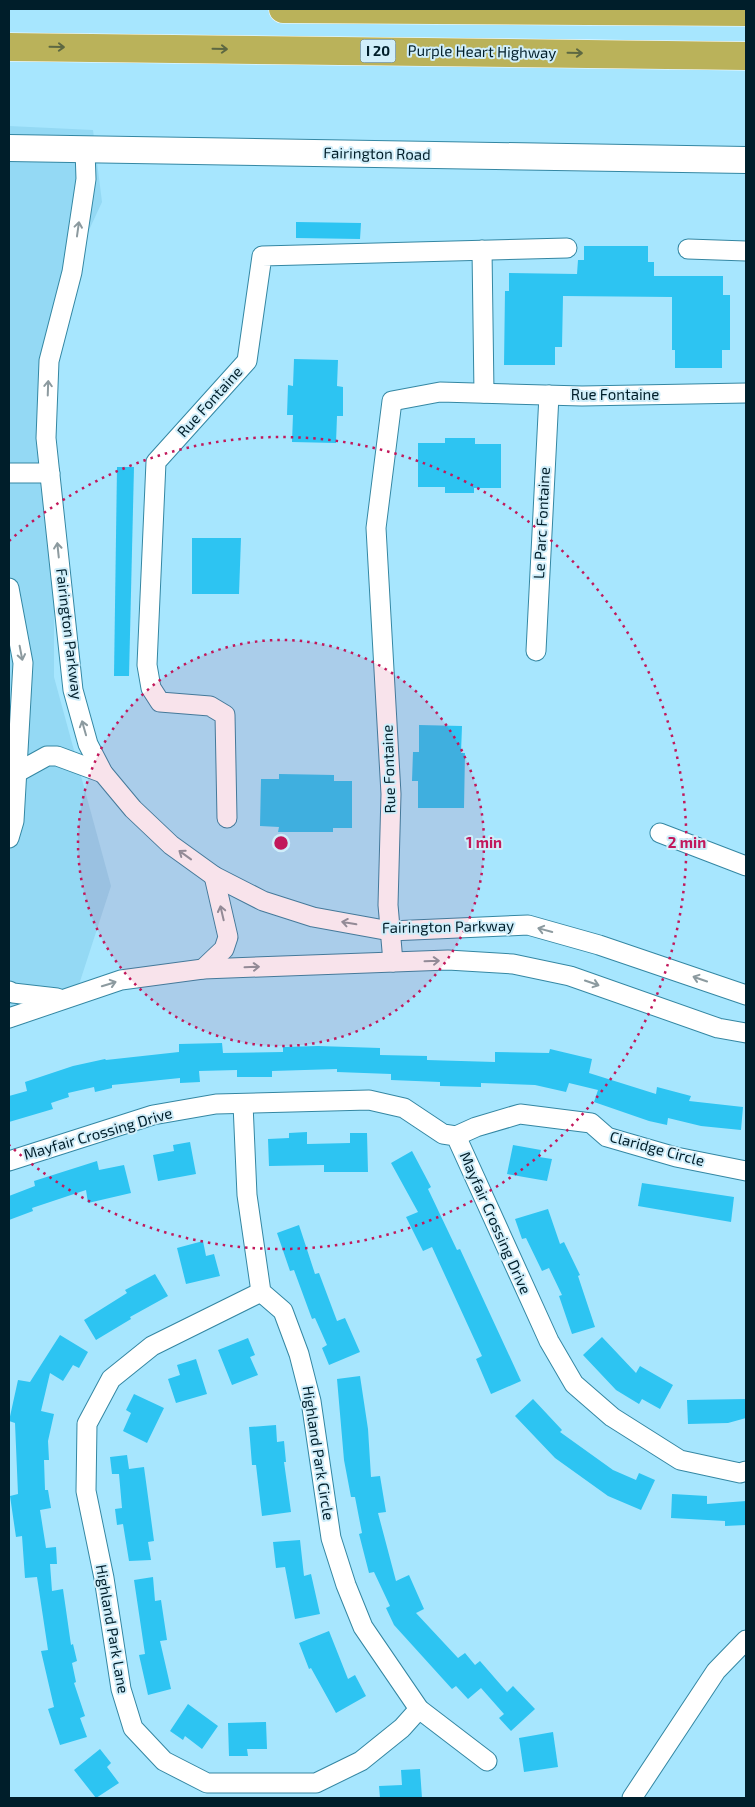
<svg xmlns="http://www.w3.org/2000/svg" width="755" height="1807" viewBox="0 0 755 1807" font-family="'Exo 2',sans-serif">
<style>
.built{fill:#94d9f4}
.building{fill:#2dc4f2}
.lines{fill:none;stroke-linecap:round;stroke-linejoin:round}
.street-casing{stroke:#3487a3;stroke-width:21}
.secondary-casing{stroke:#3487a3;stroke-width:28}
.highway-casing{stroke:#fff;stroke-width:29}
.street{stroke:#fff;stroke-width:19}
.secondary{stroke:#fff;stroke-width:26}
.highway{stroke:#bab25a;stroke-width:28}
.oneway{stroke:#5d6842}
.oneway2{stroke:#8c9a9f}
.ring{fill:none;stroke:#c2185b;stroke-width:2.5;stroke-dasharray:2.5 5}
.labels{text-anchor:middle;stroke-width:4;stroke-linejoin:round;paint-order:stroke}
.shield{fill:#d0eefa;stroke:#3e5c68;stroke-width:1}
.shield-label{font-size:14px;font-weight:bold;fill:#001e2a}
.street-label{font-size:15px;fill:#001e2a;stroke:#d0eefa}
.centre{fill:#c2185b;stroke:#d0eefa;stroke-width:2.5}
.ring-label{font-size:15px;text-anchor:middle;font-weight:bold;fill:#c2185b;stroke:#d0eefa;stroke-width:4;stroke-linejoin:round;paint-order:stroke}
</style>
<rect width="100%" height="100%" fill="#a7e6fe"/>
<polygon class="built" points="9,126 93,130 102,202 54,306 54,677 111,886 74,1000 9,1017"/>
<g class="building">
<polygon points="296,222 361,223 360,239 296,238"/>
<polygon points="584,246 648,246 648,262 654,262 654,276 723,276 723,295 730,295 730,350 722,350 722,368 675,368 675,350 672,350 672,297 563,296 562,347 555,347 555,365 504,365 505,291 509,291 509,273 577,274 578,260 584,260"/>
<polygon points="294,359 338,360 337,386 343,387 343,416 337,416 336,443 292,442 293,415 287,415 288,385 293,386"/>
<polygon points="445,438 475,438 475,444 501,444 501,488 474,488 474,493 445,493 445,487 418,487 418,443 445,443"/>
<polygon points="117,467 134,467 129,676 114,676"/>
<polygon points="192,538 241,538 239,594 192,594"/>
<polygon points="419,725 462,726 461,753 465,753 464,808 418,808 418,781 412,781 413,752 419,752"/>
<polygon points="279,774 334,775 334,781 352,781 352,828 333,828 333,832 278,832 279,827 260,826 261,779 279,779"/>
<polygon points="222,1043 223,1053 283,1052 283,1047 318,1046 380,1048 380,1055 427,1056 427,1060 495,1062 495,1052 549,1053 550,1049 592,1059 589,1073 656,1094 657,1087 691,1096 689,1101 743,1107 741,1130 701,1126 668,1118 667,1125 649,1121 594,1102 598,1090 569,1083 566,1092 535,1085 481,1083 481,1087 440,1086 440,1082 391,1080 391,1074 337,1072 337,1069 272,1071 272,1077 237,1077 237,1070 199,1071 200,1082 180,1083 180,1078 112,1085 112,1088 95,1092 94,1087 68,1093 69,1097 51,1103 53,1109 9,1122 9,1096 27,1091 25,1082 73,1066 105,1059 106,1060 179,1052 179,1044"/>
<polygon points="307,1132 307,1144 350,1143 350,1133 367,1133 368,1172 324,1172 324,1165 269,1166 268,1139 289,1138 289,1133"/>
<polygon points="190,1142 196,1174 158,1181 153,1155 174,1151 173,1145"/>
<polygon points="513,1145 541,1150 539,1157 552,1159 547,1181 507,1174"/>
<polygon points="412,1151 431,1187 428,1189 457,1250 460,1249 521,1381 491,1394 476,1359 482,1356 432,1247 423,1251 406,1217 418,1212 391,1163"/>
<polygon points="97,1161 99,1170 124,1165 131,1193 88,1203 86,1190 32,1208 33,1211 9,1220 9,1196 35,1186 34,1181"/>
<polygon points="642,1183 734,1197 731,1222 638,1206"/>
<polygon points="548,1209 560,1244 564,1242 580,1275 578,1276 595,1327 572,1334 559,1296 562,1295 549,1268 542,1271 526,1238 522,1239 515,1219"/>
<polygon points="299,1225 315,1274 319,1273 337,1321 345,1318 360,1352 329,1365 322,1348 327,1345 315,1318 312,1319 294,1270 290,1271 277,1233"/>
<polygon points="203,1241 206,1256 214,1254 220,1276 186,1284 177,1248"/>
<polygon points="155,1274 168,1296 130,1317 131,1319 96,1340 84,1320 127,1293 125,1290"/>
<polygon points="60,1335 88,1352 79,1368 73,1365 63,1381 50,1373 41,1411 54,1414 48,1441 49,1460 44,1460 45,1490 48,1490 51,1508 40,1510 46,1548 56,1547 57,1564 50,1564 52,1591 63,1589 71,1645 73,1644 77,1661 72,1663 76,1682 74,1683 85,1716 80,1718 87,1737 60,1745 48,1709 54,1707 41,1651 48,1650 37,1577 25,1578 22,1536 16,1537 10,1496 18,1494 15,1423 9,1421 18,1380 30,1382"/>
<polygon points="602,1337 636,1373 640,1366 673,1385 660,1409 642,1399 639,1404 616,1390 583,1355"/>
<polygon points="248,1338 255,1355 250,1357 258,1375 232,1385 218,1350"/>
<polygon points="196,1359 207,1394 176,1403 168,1379 180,1375 177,1365"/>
<polygon points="360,1376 368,1429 371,1477 380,1476 386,1512 378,1513 396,1581 409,1575 424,1609 416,1613 458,1658 465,1653 475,1665 480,1661 507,1692 513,1686 535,1709 511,1731 499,1718 504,1714 481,1688 468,1699 456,1686 452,1689 394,1625 386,1608 390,1606 374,1572 369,1573 359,1534 362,1533 355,1497 351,1497 344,1460 337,1379"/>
<polygon points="134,1394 164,1408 147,1443 123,1431 131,1413 126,1410"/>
<polygon points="533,1399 562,1430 560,1432 613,1470 636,1480 639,1473 655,1480 641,1510 608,1496 555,1458 515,1416"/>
<polygon points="746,1399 746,1418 728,1423 688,1424 687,1400"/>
<polygon points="276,1425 277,1442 284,1441 286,1462 284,1462 291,1512 262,1516 256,1465 252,1465 249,1427"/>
<polygon points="127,1455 129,1469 144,1467 154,1541 148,1542 151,1560 129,1561 123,1524 117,1525 115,1509 122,1508 119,1474 112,1474 110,1457"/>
<polygon points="672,1494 707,1496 707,1504 746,1501 746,1525 725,1526 725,1521 671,1518"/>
<polygon points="300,1540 304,1576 311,1574 320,1614 295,1619 285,1567 276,1568 273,1542"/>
<polygon points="153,1577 155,1601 161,1600 167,1640 160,1641 171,1689 148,1695 139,1655 145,1654 134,1580"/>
<polygon points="329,1631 348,1679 355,1675 366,1696 336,1713 311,1668 309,1669 299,1643"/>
<polygon points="188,1704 218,1726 202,1749 185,1736 183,1740 170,1731"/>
<polygon points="266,1722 267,1749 247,1749 248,1756 229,1756 228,1723"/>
<polygon points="553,1732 558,1767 524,1772 519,1738"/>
<polygon points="100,1749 111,1763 107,1767 119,1783 96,1798 74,1770"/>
<polygon points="420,1769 422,1798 380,1798 379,1786 402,1785 401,1770"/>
</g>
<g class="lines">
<g class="street-casing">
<g id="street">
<polyline points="85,150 86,179 72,272 49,361 46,438 73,690 88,744 103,773 133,809 171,845 214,876 263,901 313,917 390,931 528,925 599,945 746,995"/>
<polyline points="688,249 746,251"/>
<polyline points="482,250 484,393"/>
<polyline points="9,473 50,473"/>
<polyline points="9,588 23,663 14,821 9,838"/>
<polyline points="536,651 549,395"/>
<polyline points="18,772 47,756 57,756 103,773"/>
<polyline points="227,818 225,715 210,706 160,702 151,688 147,665 156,462 247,361 262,256 567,248"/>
<polyline points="660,833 746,866"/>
<polyline points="393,962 388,905 391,794 376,528 392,401 440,392 582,396 746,393"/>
<polyline points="203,969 224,949 228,937 214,876"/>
<polyline points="9,991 13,993 57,998"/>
<polyline points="9,1018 121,980 203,969 448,960 513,964 570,976 718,1028 746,1033"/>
<polyline points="243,1104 247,1195 261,1292 283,1311 299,1354 311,1401 331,1538 346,1585 363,1627 419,1709 487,1761"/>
<polyline points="456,1136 476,1127 520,1114 591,1123 607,1137 676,1157 746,1171"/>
<polyline points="9,1161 153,1115 216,1104 369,1100 404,1108 443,1134 456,1136 549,1341 574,1384 612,1417 680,1460 740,1473 746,1471"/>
<polyline points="261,1292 152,1346 111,1379 87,1424 86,1491 104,1578 121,1689 133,1728 164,1761 207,1783 316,1783 361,1761 402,1728 419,1709"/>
<polyline points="632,1798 716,1671 746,1640"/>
</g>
</g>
<g class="secondary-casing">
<polyline id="secondary" points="9,148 746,160"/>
</g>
<g class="highway-casing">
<g id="highway">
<polyline points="283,9 746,12"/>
<polyline points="9,47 746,56"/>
</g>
</g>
<use href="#street" class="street"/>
<use href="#secondary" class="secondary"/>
<use href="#highway" class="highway"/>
</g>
<defs><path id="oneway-shaft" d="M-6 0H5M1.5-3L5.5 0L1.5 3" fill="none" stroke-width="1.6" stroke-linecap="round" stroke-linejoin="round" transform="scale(1.25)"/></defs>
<g class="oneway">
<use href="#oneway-shaft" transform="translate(57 47) rotate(1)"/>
<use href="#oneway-shaft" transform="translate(220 49) rotate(1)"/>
<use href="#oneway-shaft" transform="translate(575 53) rotate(1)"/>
</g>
<g class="oneway2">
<use href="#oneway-shaft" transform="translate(78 229) rotate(-82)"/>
<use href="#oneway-shaft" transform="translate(48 388) rotate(-88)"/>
<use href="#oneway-shaft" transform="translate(58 550) rotate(-96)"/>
<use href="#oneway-shaft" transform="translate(21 653) rotate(79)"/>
<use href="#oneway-shaft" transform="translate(84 728) rotate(-106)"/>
<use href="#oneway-shaft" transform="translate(185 855) rotate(-144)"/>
<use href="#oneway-shaft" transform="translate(222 913) rotate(-103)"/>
<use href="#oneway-shaft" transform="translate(349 923) rotate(-170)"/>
<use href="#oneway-shaft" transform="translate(545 930) rotate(-165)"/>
<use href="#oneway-shaft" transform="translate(432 961) rotate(-2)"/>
<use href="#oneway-shaft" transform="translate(252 967) rotate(-2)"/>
<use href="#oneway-shaft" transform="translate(700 979) rotate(-161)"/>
<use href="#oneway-shaft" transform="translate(592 983) rotate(19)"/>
<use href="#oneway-shaft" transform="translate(109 984) rotate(-17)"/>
</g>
<circle cx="281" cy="843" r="203" fill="#c2185b" fill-opacity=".12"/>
<g class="ring">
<circle cx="281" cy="843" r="203"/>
<path d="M9 541A406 406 0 1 1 9 1145"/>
</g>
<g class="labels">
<rect class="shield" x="360.5" y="39.5" width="35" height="23" rx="4"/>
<g class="shield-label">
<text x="378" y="56">I 20</text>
</g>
<g class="street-label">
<text transform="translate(482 52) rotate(1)" y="5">Purple Heart Highway</text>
<text transform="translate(377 154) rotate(1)" y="5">Fairington Road</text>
<text x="615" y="400">Rue Fontaine</text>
<text transform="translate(210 402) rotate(-48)" y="5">Rue Fontaine</text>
<text transform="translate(542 523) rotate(-87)" y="5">Le Parc Fontaine</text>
<text transform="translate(69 634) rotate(83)" y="5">Fairington Parkway</text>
<text transform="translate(389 769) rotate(-92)" y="5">Rue Fontaine</text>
<text transform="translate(448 927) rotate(-1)" y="5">Fairington Parkway</text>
<text transform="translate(98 1134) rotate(-16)" y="5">Mayfair Crossing Drive</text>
<text transform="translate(657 1149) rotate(15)" y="5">Claridge Circle</text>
<text transform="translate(495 1223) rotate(66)" y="5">Mayfair Crossing Drive</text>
<text transform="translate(318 1453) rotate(81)" y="5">Highland Park Circle</text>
<text transform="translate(112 1629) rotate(80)" y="5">Highland Park Lane</text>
</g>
</g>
<circle cx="281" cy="843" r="8" class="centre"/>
<g class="ring-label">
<text x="484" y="848">1 min</text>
<text x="687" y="848">2 min</text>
</g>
<rect width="755" height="1807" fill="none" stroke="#001e2a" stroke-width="20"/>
</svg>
